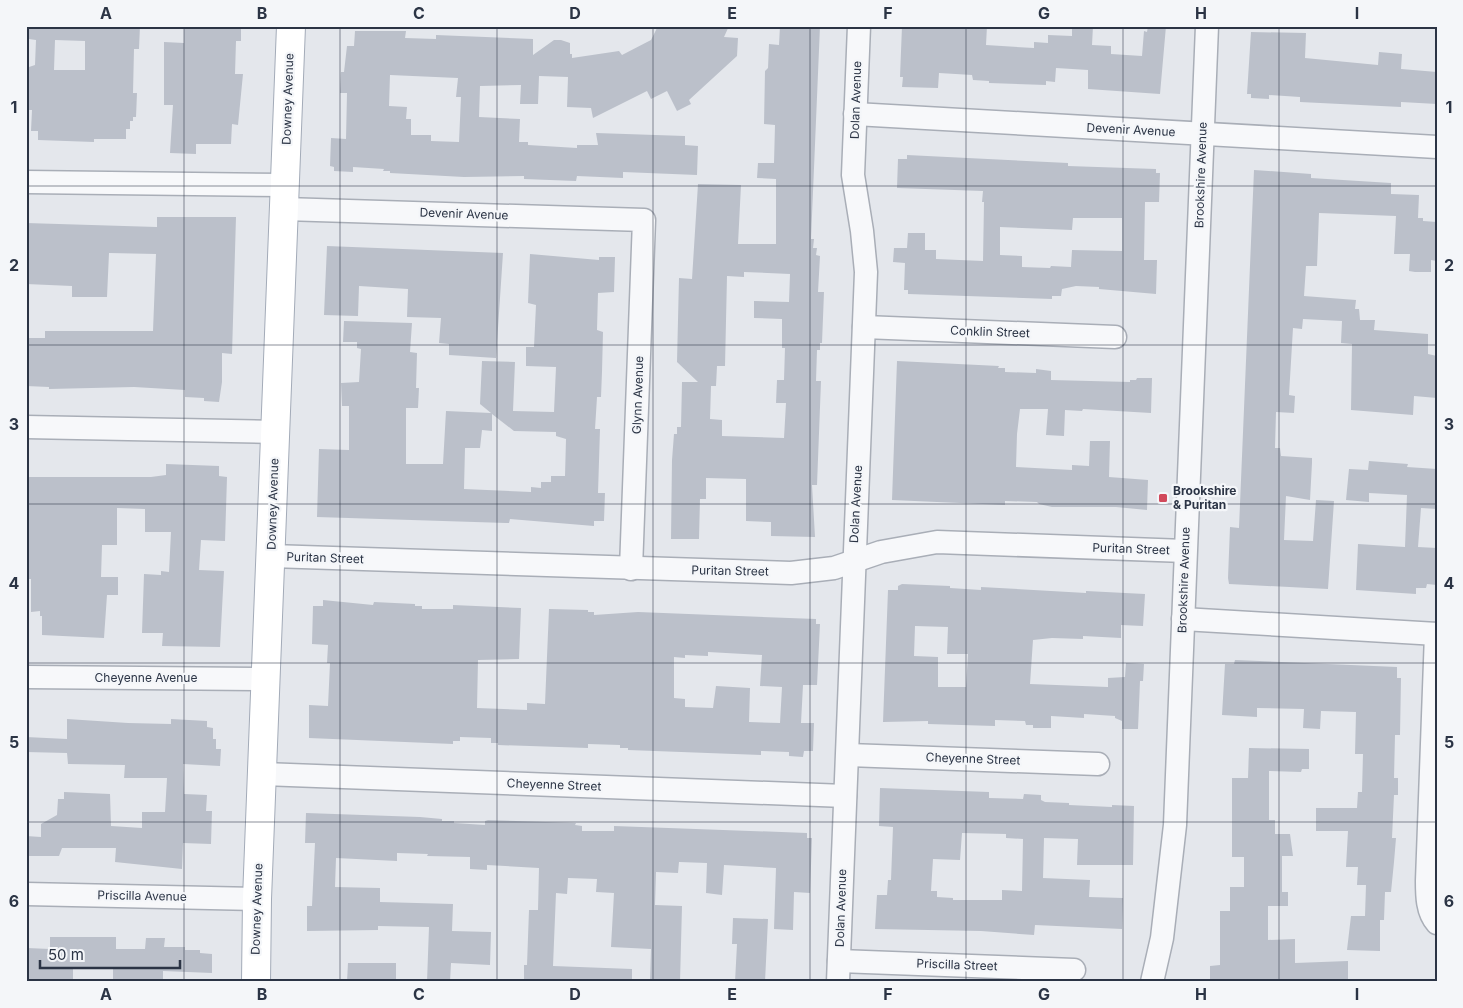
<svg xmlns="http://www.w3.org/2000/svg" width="1463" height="1008" viewBox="0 0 1463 1008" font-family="Inter,sans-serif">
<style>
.building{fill:#bbc0ca;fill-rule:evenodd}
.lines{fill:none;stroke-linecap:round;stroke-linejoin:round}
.minor-casing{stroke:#a9aeb7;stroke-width:25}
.major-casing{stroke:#a3abb8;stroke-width:30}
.minor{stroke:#f7f8fa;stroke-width:22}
.major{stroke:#fff;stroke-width:28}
.grid{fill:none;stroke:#2b3445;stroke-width:1;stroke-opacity:0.55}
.poi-dot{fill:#d1495b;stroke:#f4f6f9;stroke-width:2}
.labels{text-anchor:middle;stroke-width:4.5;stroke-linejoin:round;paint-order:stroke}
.street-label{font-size:12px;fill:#2b3445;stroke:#f4f6f9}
.poi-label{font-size:12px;font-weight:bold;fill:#2b3445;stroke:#f4f6f9;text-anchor:start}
.neatline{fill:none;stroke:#2b3445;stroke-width:2}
.grid-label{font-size:16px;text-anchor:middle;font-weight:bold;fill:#2b3445}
</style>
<rect width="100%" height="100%" fill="#e4e7ec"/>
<g class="building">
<path d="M29 26H140L139 49H134L133 93H137L136 117H133V121H130V129H126V139H94V142L38 140V131H31L32 110H26V68L35 65 36 40 29 39ZM55 40 85 41V70H54Z"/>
<polygon points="184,26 241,26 241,41 236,41 235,74 243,74 238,125 232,124 231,144 196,144 196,154 170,153 173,105 164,105 164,42 184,43"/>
<path d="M658 26H729L724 37 738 38 737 56 689 100 691 104 677 111 667 91 651 99 647 91 593 118 591 108 567 107 568 77 539 76 538 104H520L521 85 480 86 479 117 520 119 519 142H528V145L577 148V145H598L596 133 685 136V145L698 146 697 175 623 172V178L577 176 576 181 524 179V176L464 177 390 173V171H383L384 169 353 167V172L334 171V167L330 166 331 138 346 139 347 93H340L341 72H344L347 46H354L355 31H406L405 38 436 39V35L533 39V55L554 40H561L570 43V54H572V58L619 51 622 55 651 40ZM390 75 458 78 456 97H461L459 142 431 141V135H411V119H406L407 107 389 106Z"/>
<path d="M780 26H820L811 239H814L813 248H817L816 255 820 256 818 292H824L822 343H820V350H817L816 381H821L817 485H812L815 537 771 536V522L746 521V479L706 478V499H700L699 539H671L672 460 674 434H677V427H681L682 382H698L677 362 679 278 692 279 698 184 741 185 738 244H776V179L757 178 758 163H774L775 125 764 124 765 71 768 68 769 44 779 45ZM744 272 790 274 789 302 754 301V318L782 319V348H785L784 380H777L776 403H786L784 438 722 436V420L710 419 711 386H716L717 366H725L727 276 744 277Z"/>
<polygon points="902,26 987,26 986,45 1034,48 1034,42 1048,43 1048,35 1072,36 1072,26 1093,26 1092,45 1111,46 1111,54 1142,56 1144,31 1147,32 1148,26 1166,26 1160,94 1088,89 1088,70 1056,68 1055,82 1046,81 1046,85 989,83 989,81 973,80 972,75 939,73 938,88 902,87 903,77 900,77"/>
<polygon points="1251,32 1306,33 1305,58 1378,65 1379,52 1402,54 1401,69 1437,72 1437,104 1401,102 1401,107 1300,102 1300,97 1269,95 1269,99 1251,98 1251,94 1247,94"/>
<path d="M907 155 1068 163V166L1156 169V173H1160L1159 202H1145L1144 260H1157L1156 294 1099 289V287L1076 286 1062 289 1061 296H1052V299L908 294V290H904L905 263 893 262 894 248H907L908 233H925V250H936V259L983 261 984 202H982L983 191 897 188 898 159H907ZM1073 218H1122V251L1072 250 1071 267 1051 266 1050 268 1022 267V256L1000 255V227L1072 230Z"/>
<polygon points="1254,170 1311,174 1311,178 1391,183 1391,194 1419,195 1418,218 1423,218 1423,221 1437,222 1437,261 1431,260 1431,272 1415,272 1409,271 1410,254 1394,254 1396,216 1319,213 1317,266 1306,266 1304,296 1356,300 1355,309 1359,309 1360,320 1375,320 1374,330 1428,334 1428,354 1437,356 1437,398 1414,396 1413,415 1351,410 1352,344 1341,343 1342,321 1303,319 1302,329 1293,328 1289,395 1295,396 1294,413 1276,412 1275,448 1280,448 1281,456 1312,458 1312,463 1310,500 1286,496 1284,540 1313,541 1316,500 1334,501 1328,589 1229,584 1228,578 1230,527 1239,528"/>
<polygon points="157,217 236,217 232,354 222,353 222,382 219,402 204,401 204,398 185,397 185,390 134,387 49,389 49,387 26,386 26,338 45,338 45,331 153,331 156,254 109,253 107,297 72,297 72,286 26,284 26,223 157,227"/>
<polygon points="327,246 503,253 496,358 449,355 449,344 439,343 441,318 407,317 408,289 359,286 358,316 324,315"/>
<path d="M530 254 599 260V257H615L614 292 598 293 597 330 603 332 602 372 601 397H597L595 429H600L598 493H605L604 521H594V526L510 519 509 523H506L317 517 319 449 349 450V406H342L341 383 359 382 361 349 357 348V342H343L344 321 412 323 410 352 417 353 416 388H419L418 408H406V464H443L446 411 491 413 480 404 482 361 515 362 513 411 554 412 556 367 526 366V347H534L536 305 528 303ZM492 414 514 431 556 432V436L566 439 565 476H551V482H541V488L531 487V492L464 489 465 448H480L482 430 492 431Z"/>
<polygon points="897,361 999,366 998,368 1005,368 1005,372 1036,373 1036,369 1051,371 1051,380 1130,382 1130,380 1136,380 1137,378 1152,378 1151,413 1083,409 1082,411 1065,410 1064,436 1046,435 1048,409 1020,409 1017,434 1016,467 1072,470 1072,465 1089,466 1090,441 1110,441 1109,477 1148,480 1147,510 1116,507 1052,507 1039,504 1037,502 1005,501 1005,505 892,500"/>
<polygon points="1369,461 1408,464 1407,467 1437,469 1437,509 1421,508 1418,547 1437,548 1437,585 1427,584 1426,588 1416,588 1416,594 1356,590 1358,544 1405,547 1407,495 1369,493 1369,502 1346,500 1349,469 1368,470"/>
<polygon points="166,464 219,466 219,476 227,477 225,541 201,540 199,570 224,571 220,647 162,646 163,633 142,633 144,574 161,575 161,571 169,572 171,532 145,532 145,509 117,508 117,545 102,545 101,577 118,577 118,595 107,595 104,638 42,635 42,616 40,616 40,611 31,612 31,579 26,579 26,477 151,477 166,475"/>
<path d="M902 584 950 586V588L981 590V587L1086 593V591L1145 594 1143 626 1121 625V638L1083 636V639L1052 638 1033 640 1030 684 1108 687V678L1125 677 1126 663 1144 664 1143 681H1140L1138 729H1122V721L1115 718V716L1084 714V718L1051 716V728H1033V725H1026L1025 721 995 720V726L928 724V721L883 722 888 590H898V586ZM915 626 948 627 947 654H968L966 687H938V657L914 656Z"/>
<path d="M323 600 373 605 374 602 415 604V606H422V609H453V605L521 608 519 659 478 660 477 708 527 710V703L545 704 549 609 588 610V612H594V615L638 612 816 619V624H820L817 685H803L801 723H814L813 751H804L803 757 789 756V752L761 751V755L628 750V748H620V745L588 744V748L498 745V743H491V738L460 737V741H453V744L309 738V705L328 706 330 663H327L328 645 312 644 313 606H323ZM708 652 762 655 760 686 782 687 780 723 749 722 750 688 716 686 713 708 685 707V699L674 698V657L685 658V655L708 656Z"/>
<polygon points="1235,660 1397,667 1397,678 1401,678 1400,735 1395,735 1394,778 1398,778 1398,795 1394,795 1392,838 1396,838 1394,862 1391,892 1385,892 1384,920 1380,920 1380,951 1347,950 1351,916 1365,916 1366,885 1357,885 1358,867 1346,867 1348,831 1316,831 1316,808 1357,808 1358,792 1362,792 1363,754 1355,754 1356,712 1321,711 1320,729 1303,728 1304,709 1257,708 1257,717 1222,715 1225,664 1234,664"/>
<polygon points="67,719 128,723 171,724 171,719 207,721 207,727 213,728 213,739 216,739 216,749 221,749 220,766 183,764 184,794 207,795 206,811 212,811 211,844 183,843 182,869 115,862 116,848 62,848 59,856 26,856 26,836 41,837 41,824 57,815 58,799 64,799 64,792 110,794 111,826 142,828 142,812 165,812 167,778 124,778 125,765 68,764 67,753 26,752 26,737 67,739"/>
<polygon points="1249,748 1309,749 1309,769 1302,769 1301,772 1269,771 1269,820 1275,820 1275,834 1290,834 1293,856 1282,856 1282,892 1288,892 1288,906 1268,906 1268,940 1295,939 1295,963 1348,961 1348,982 1210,982 1210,966 1220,965 1220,911 1230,911 1230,887 1244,887 1244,857 1232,857 1232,778 1248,778"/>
<path d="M880 788 989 792V798L1023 799 1024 794 1041 795V800L1045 802 1069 803V805L1112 807V805L1134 806 1133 865H1077L1078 839 1044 838 1043 878 1090 880 1089 897 1123 898 1122 929 1035 925 1034 935 981 931 875 929 877 895H887L888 880H891L893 827 879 826ZM962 833 1006 834V838L1023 839 1022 891 1002 890V900H953V898L937 897V891H931L933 859 960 860Z"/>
<polygon points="306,813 420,817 442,819 442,821 454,821 454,823 485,825 485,821 488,820 576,823 575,825 582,826 582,831 614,831 614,826 807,833 807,838 812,838 810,893 794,892 793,930 774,929 776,868 724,865 722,895 706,893 707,863 679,862 678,873 656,872 655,905 682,906 680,982 650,982 651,949 611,947 614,893 596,892 597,879 568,878 567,894 556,893 553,966 632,969 632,982 524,982 524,965 527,965 529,910 538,910 539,868 487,865 487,870 470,869 470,857 427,856 428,854 397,853 397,861 336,858 335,887 380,888 380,902 453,904 452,931 491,932 490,965 451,963 450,982 427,982 429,927 378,926 378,930 307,931 307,906 312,906 315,843 305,843"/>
<polygon points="733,918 768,919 765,982 735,982 737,944 732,944"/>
<polygon points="50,937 116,937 116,949 145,949 146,938 165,938 164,947 185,947 185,950 200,950 200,953 212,954 212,973 163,971 163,981 113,979 113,968 73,967 73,982 27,982 27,948 50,949"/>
<polygon points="348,963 396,963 396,982 347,982"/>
</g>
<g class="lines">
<g class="minor-casing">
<g id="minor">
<polyline points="855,114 1437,147"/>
<polyline points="26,182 284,185"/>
<polyline points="284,209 644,220 631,569"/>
<polyline points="864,327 1115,337"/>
<polyline points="26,427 276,432"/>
<polyline points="271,556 791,573 834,568 881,552 937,542 1185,551"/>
<polyline points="1183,619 1437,634"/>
<path d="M1436 634 1427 881C1427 895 1427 912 1437 923"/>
<polyline points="26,677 266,679"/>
<polyline points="848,755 1098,764"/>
<polyline points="263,774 845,796"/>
<polyline points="26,894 257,899"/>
<polyline points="839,961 1074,970"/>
<polyline points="838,982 866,272 862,231 853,175 859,26"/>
<polyline points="1152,982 1162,938 1175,825 1207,26"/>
</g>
</g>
<g class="major-casing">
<polyline id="major" points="256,982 257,899 291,26"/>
</g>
<use href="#minor" class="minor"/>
<use href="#major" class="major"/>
</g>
<path class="grid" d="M184 26V982M340 26V982M497 26V982M653 26V982M810 26V982M966 26V982M1123 26V982M1279 26V982M26 186H1437M26 345H1437M26 504H1437M26 663H1437M26 822H1437"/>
<rect class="poi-dot" x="1158" y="493" width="10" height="10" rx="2.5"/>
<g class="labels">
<g class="street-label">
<text transform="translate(288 99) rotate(-88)" y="4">Downey Avenue</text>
<text transform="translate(856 100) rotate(-88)" y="4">Dolan Avenue</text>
<text transform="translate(1131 130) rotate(3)" y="4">Devenir Avenue</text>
<text transform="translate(1201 175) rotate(-88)" y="4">Brookshire Avenue</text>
<text transform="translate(464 214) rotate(2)" y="4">Devenir Avenue</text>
<text transform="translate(990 332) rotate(2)" y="4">Conklin Street</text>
<text transform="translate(638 395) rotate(-88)" y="4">Glynn Avenue</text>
<text transform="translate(273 504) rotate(-88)" y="4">Downey Avenue</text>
<text transform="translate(856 504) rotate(-87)" y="4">Dolan Avenue</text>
<text transform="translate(1131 549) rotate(2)" y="4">Puritan Street</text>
<text transform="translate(325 558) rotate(2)" y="4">Puritan Street</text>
<text transform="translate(730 571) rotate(1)" y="4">Puritan Street</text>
<text transform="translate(1184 580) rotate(-88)" y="4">Brookshire Avenue</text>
<text x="146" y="682">Cheyenne Avenue</text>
<text transform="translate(973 759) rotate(2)" y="4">Cheyenne Street</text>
<text transform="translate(554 785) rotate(2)" y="4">Cheyenne Street</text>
<text transform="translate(142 896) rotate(1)" y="4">Priscilla Avenue</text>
<text transform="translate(841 908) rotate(-88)" y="4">Dolan Avenue</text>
<text transform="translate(257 909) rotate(-88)" y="4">Downey Avenue</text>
<text transform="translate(957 965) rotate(2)" y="4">Priscilla Street</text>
</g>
<g class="poi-label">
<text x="1173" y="495">Brookshire<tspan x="1173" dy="14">&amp; Puritan</tspan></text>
</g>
</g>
<rect width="1463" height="1008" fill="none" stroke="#f4f6f9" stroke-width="55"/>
<path d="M40 960v8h140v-8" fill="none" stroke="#2b3445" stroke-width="2.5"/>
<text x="48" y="960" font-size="15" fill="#2b3445" stroke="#f4f6f9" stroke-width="4" paint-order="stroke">50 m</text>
<rect x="28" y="28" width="1408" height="952" class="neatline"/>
<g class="grid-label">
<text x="106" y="19">A</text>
<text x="262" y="19">B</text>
<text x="419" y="19">C</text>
<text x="575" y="19">D</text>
<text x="732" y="19">E</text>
<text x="888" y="19">F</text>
<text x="1044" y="19">G</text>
<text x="1201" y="19">H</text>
<text x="1357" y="19">I</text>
<text x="14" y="113">1</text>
<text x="1449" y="113">1</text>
<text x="14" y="271">2</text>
<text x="1449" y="271">2</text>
<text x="14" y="430">3</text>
<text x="1449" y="430">3</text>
<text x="14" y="589">4</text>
<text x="1449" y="589">4</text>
<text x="14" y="748">5</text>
<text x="1449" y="748">5</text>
<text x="14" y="907">6</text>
<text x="1449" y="907">6</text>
<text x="106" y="1000">A</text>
<text x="262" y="1000">B</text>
<text x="419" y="1000">C</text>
<text x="575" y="1000">D</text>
<text x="732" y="1000">E</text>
<text x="888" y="1000">F</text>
<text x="1044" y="1000">G</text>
<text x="1201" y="1000">H</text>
<text x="1357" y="1000">I</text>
</g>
</svg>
